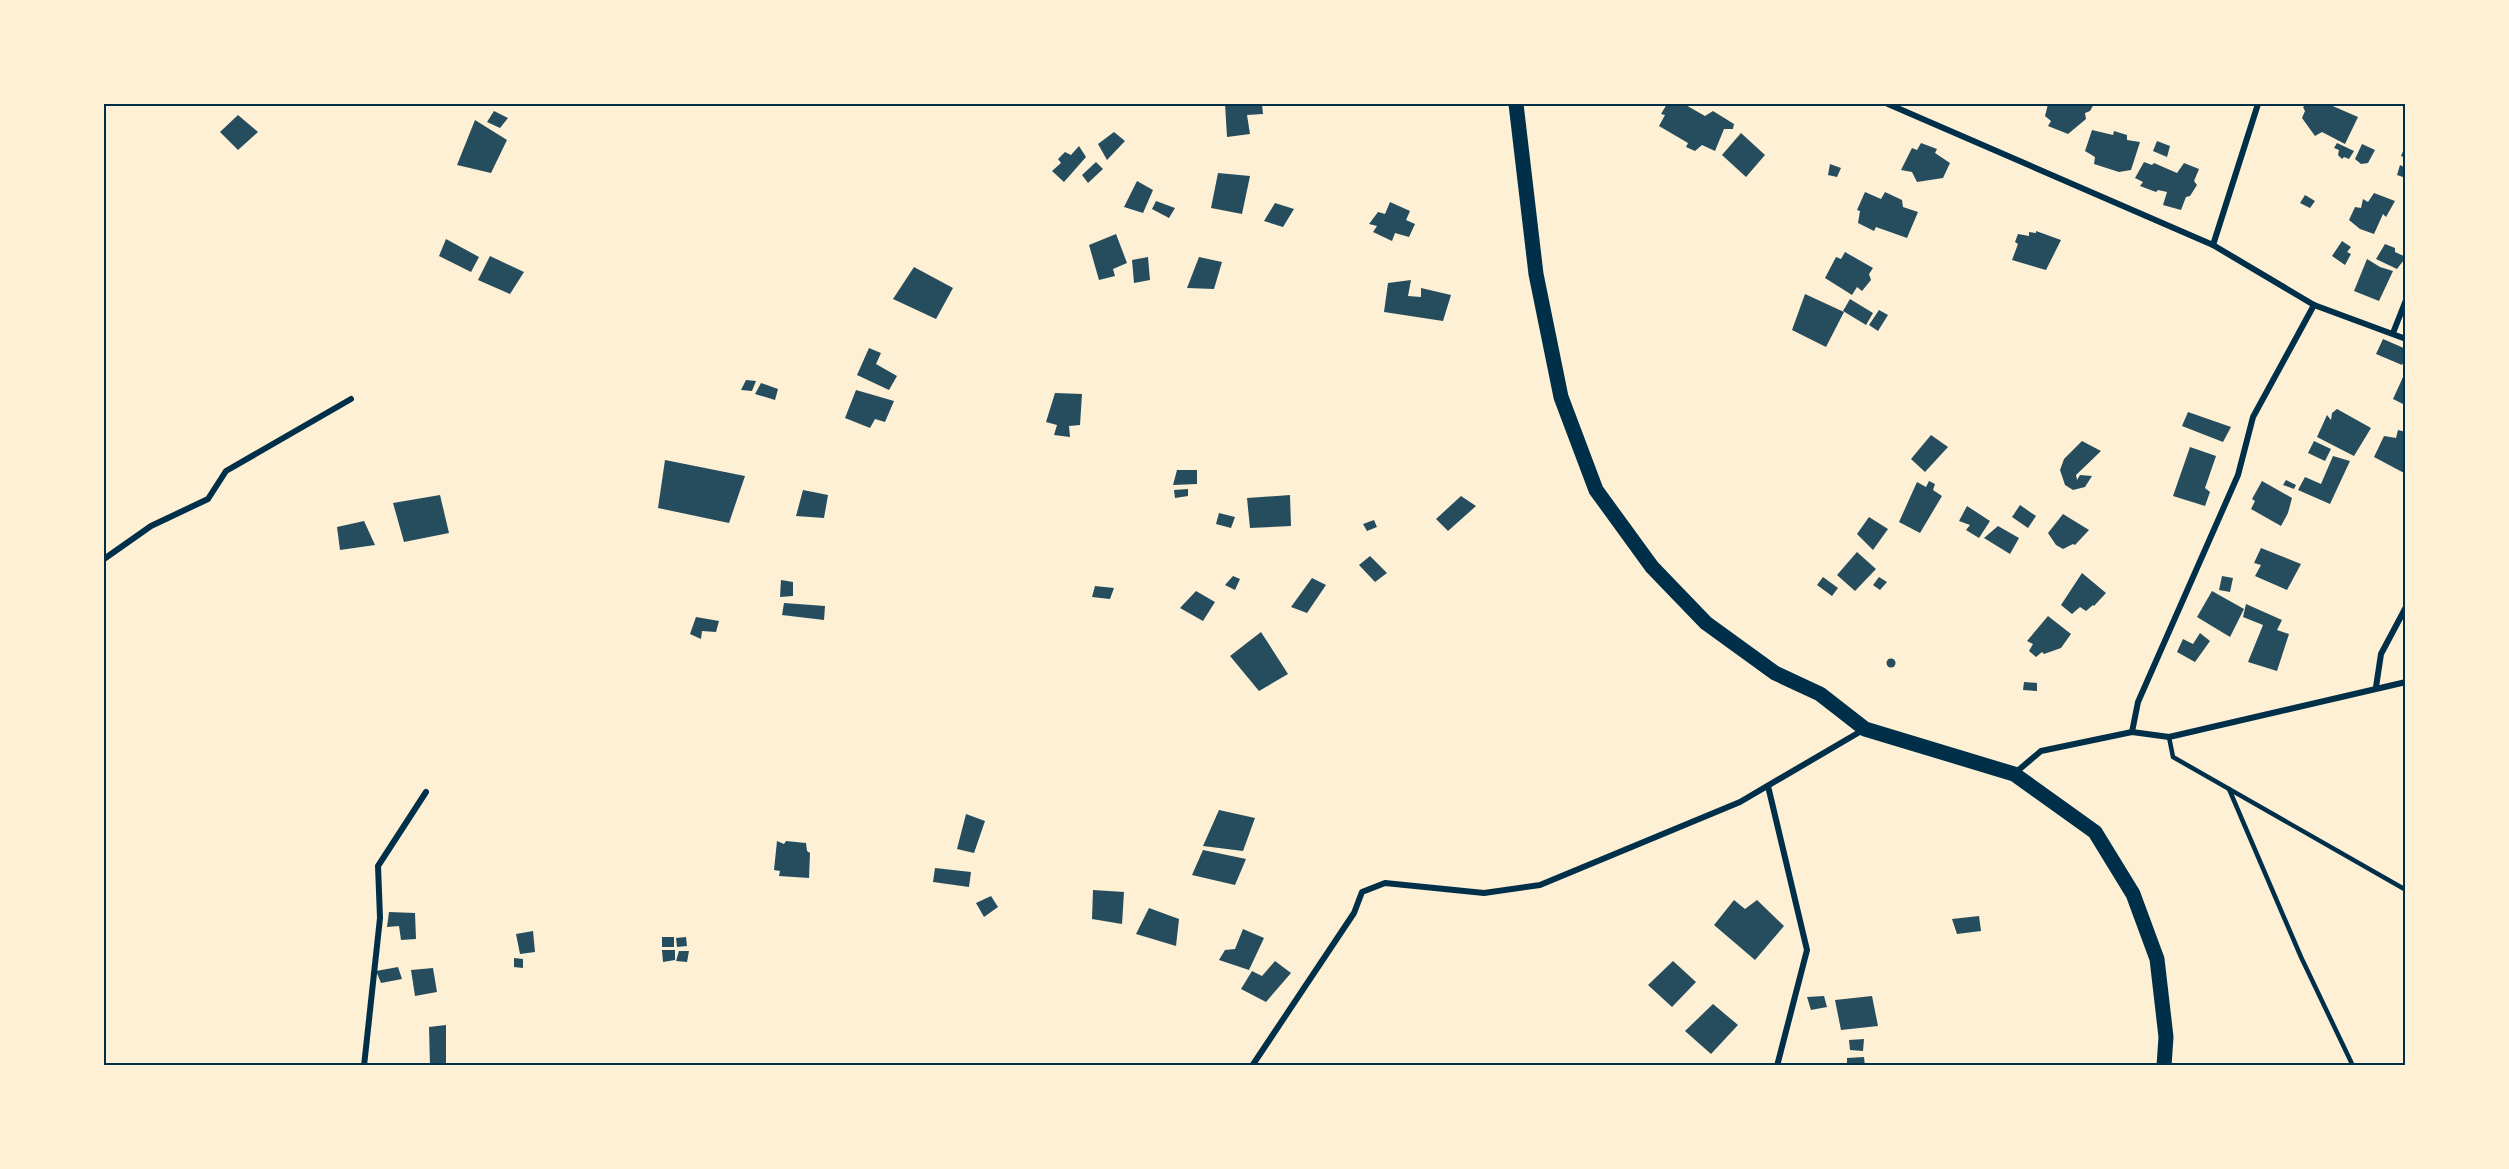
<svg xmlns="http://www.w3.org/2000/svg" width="2509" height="1169" viewBox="0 0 2509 1169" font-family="Overpass,sans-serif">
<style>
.building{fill:#264d5e}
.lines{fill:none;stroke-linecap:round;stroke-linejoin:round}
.service{stroke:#003049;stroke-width:4.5}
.minor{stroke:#003049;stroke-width:6}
.trunk{stroke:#003049;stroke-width:15}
.neatline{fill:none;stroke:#003049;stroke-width:2}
</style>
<rect width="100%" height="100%" fill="#fdf0d5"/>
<g class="building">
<polygon points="1225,104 1262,104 1263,114 1247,115 1250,134 1227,137"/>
<polygon points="1667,104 1684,104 1705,116 1713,111 1734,124 1733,129 1724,129 1715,151 1702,145 1695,151 1686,147 1688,143 1659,126 1665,115 1661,114"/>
<polygon points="2048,104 2094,104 2090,111 2085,113 2086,119 2068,134 2048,126 2051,121 2045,116"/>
<polygon points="2307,104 2328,104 2358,117 2345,144 2322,132 2315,136 2302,118 2305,111 2303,107"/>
<polygon points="494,111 508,118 500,128 487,122"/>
<polygon points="238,115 258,132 238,150 220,132"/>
<polygon points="475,120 507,140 491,173 457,165"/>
<polygon points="2092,130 2113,135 2114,131 2127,135 2127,140 2140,142 2131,170 2119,172 2094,164 2095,157 2085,151"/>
<polygon points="1114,132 1125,141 1107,160 1098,144"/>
<polygon points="1741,133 1765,155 1746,177 1722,155"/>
<polygon points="2157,141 2170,146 2167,157 2153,151"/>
<polygon points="1921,143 1937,149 1935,153 1950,163 1943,178 1917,182 1912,172 1901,170 1912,148 1917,150"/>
<polygon points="2337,143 2354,151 2349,159 2344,157 2342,159 2338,155 2339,150 2334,148"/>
<polygon points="2362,144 2375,150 2368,163 2361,164 2355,159"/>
<polygon points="2406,144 2406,158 2401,156"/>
<polygon points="1079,146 1086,157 1064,182 1052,171 1061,163 1058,159 1065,152 1071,155"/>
<polygon points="1096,162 1103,169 1088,183 1082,175"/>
<polygon points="2144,162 2152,165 2154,163 2177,173 2184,163 2199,169 2194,181 2197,185 2190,196 2186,197 2181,210 2163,205 2167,192 2158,190 2156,192 2140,186 2143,182 2135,178"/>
<polygon points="1830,164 1841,168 1837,177 1828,175"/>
<polygon points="2400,165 2406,168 2406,178 2397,175"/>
<polygon points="1218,173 1250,176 1242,214 1211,208"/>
<polygon points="1137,181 1153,190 1143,213 1124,207"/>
<polygon points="1865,192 1881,199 1885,192 1902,200 1903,207 1918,212 1907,238 1876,227 1874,231 1858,223 1860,211 1857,210"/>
<polygon points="2374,193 2395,201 2386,217 2383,214 2374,234 2360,229 2349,220 2355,207 2361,208 2363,199 2368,202"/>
<polygon points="2305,195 2315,201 2310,208 2300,203"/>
<polygon points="1156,201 1175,208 1169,218 1152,209"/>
<polygon points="1390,202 1410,211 1406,220 1415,224 1409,237 1395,233 1392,241 1373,232 1377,226 1369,224 1378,212 1385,214"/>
<polygon points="1275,203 1294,209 1283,227 1264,221"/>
<polygon points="2036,231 2061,240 2046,270 2012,260 2018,244 2015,242 2018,234 2029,236 2029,232 2036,233"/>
<polygon points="1116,234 1127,263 1113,269 1115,276 1099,280 1089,245"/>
<polygon points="446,239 479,257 471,272 439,256"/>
<polygon points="2342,241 2351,247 2347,252 2351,254 2345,265 2332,256"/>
<polygon points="2385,244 2395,248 2395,252 2406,257 2397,269 2376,259"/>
<polygon points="1845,252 1873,268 1869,274 1871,280 1862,291 1857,287 1852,295 1825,278 1836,257 1841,259"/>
<polygon points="490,256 524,272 510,294 478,280"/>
<polygon points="1148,257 1150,280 1134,283 1132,260"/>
<polygon points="1199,257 1222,262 1214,289 1187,288"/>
<polygon points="2367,259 2380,267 2393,271 2379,301 2354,291"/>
<polygon points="914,267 953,288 936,319 893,299"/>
<polygon points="1411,280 1408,296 1421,297 1421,288 1451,295 1443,321 1384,312 1388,283"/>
<polygon points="1805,294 1844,312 1826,347 1792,330"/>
<polygon points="1850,299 1873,313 1866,325 1843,311"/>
<polygon points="1879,310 1888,315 1878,331 1869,325"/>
<polygon points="2383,339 2406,349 2406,357 2402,365 2376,354"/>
<polygon points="869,348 881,353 876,364 897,376 889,390 857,375"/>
<polygon points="2403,377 2406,378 2403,404 2393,399"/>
<polygon points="746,380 756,381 752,391 741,390"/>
<polygon points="761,383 778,389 775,400 755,394"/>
<polygon points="856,390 894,401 885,422 875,419 870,428 845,418"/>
<polygon points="1055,393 1082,394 1080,425 1069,426 1070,437 1054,435 1057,425 1046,422"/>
<polygon points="2337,409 2371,428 2354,456 2317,437 2327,415 2331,420 2332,413"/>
<polygon points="2188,412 2231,427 2223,442 2182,426"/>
<polygon points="2398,430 2406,432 2406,474 2374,457 2384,436 2396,438"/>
<polygon points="1931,435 1948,447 1925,472 1911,459"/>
<polygon points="2082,441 2101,451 2076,475 2077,480 2080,475 2092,476 2085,487 2073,490 2065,485 2060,470 2064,459"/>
<polygon points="2314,441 2331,449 2325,461 2308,453"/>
<polygon points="2190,447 2216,456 2205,488 2210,492 2205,506 2173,496"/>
<polygon points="2333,456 2350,461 2330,504 2298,490 2305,477 2321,484"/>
<polygon points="665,460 745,476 729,523 658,508"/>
<polygon points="1177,470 1197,470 1197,484 1173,485"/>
<polygon points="2286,480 2296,485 2294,489 2283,485"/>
<polygon points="1929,481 1935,484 1933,490 1942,496 1920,533 1899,522 1917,482 1926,487"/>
<polygon points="2262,481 2292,498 2288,513 2281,526 2251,509 2255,501 2252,499"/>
<polygon points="1188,489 1188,496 1175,498 1174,490"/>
<polygon points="803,490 828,495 824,518 796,516"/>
<polygon points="440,495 449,533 404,542 393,503"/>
<polygon points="1290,495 1291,526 1250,528 1247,498"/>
<polygon points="1461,496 1476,506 1448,531 1436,519"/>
<polygon points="2020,505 2036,516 2028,528 2012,517"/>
<polygon points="1967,506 1990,521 1979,538 1966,530 1970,525 1959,521"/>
<polygon points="1219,513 1235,517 1231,528 1216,524"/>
<polygon points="2063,514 2089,530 2075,545 2073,544 2063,549 2056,545 2048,533"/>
<polygon points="1869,517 1888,529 1873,550 1857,534"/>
<polygon points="1374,520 1377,527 1367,531 1363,524"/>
<polygon points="364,521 375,545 340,550 337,527"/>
<polygon points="1998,526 2019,538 2010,554 1984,538"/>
<polygon points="2261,548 2301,564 2287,590 2255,576 2261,565 2254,563"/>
<polygon points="1857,552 1876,569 1855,591 1837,575"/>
<polygon points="1370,556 1387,573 1375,582 1359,565"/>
<polygon points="2082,573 2106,593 2094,606 2093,605 2086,611 2080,607 2072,614 2061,605"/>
<polygon points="1233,576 1240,579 1235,590 1225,585"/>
<polygon points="2222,576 2233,578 2230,592 2219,590"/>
<polygon points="1823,577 1838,588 1832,596 1817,585"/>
<polygon points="1879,577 1887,582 1880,590 1873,585"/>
<polygon points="1312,578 1326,585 1307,613 1291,607"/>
<polygon points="781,580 793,582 793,596 780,597"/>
<polygon points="1095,586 1114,588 1110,599 1092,597"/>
<polygon points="1196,591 1215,602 1203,621 1180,608"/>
<polygon points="2212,591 2244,609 2230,637 2197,617"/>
<polygon points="784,603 825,606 824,620 782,615"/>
<polygon points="2246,604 2282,620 2277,630 2289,634 2277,671 2248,662 2263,625 2243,617"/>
<polygon points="2048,616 2071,634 2061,648 2044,654 2042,652 2036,657 2029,651 2033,644 2027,641"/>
<polygon points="696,617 719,621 716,632 702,631 701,639 690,634"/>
<polygon points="1261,632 1288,674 1259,691 1230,656"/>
<polygon points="2200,633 2210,641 2195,662 2177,652 2183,639 2193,644"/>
<circle cx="1891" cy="663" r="4.5"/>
<polygon points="2024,682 2037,683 2037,691 2023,690"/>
<polygon points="1219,810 1255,818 1243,851 1203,846"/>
<polygon points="966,814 985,821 974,853 957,849"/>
<polygon points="777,841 784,844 786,841 806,843 807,851 810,853 809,878 779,876 780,871 774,870"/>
<polygon points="1203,850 1246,859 1235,885 1192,875"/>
<polygon points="935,868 971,872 969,887 933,882"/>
<polygon points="1093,890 1124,892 1122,924 1092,919"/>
<polygon points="991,896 998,907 984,917 976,903"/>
<polygon points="1734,900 1745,909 1757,900 1784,926 1755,960 1714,925"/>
<polygon points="1149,908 1179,919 1176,946 1136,934"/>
<polygon points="389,912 415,913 416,939 401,940 399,926 387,927"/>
<polygon points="1979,916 1981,931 1957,934 1952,919"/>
<polygon points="1243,929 1264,938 1249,970 1219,960 1225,950 1235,949"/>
<polygon points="533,931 535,952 520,954 516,934"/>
<rect x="662" y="937" width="12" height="10"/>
<polygon points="686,937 687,946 677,947 676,938"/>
<polygon points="662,950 675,950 675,960 663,962"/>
<polygon points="679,951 689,951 687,962 676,961"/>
<polygon points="514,958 523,959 523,968 514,967"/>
<polygon points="1275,961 1291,973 1266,1002 1241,989 1252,971 1262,976"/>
<polygon points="1673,961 1696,982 1672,1007 1648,985"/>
<polygon points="398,967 402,979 381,983 376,971"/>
<polygon points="433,968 437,992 415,996 411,970"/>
<polygon points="1824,996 1827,1007 1811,1010 1807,997"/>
<polygon points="1872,996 1878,1026 1841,1030 1835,1000"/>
<polygon points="1713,1004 1738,1025 1711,1054 1685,1031"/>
<polygon points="446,1025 446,1066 430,1066 429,1027"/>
<polygon points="1864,1039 1863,1051 1850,1050 1849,1040"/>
<polygon points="1864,1057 1865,1066 1847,1066 1847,1058"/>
</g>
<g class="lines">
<g class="service">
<polyline points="2169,737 2173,757 2406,890"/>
<polyline points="2229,789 2301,957 2353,1066"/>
</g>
<g class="minor">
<polyline points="1888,104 2213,245 2314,305 2406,339"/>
<polyline points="2213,245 2258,104"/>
<polyline points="2393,333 2406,300"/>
<polyline points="104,559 151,526 208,499 226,471 351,399"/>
<polyline points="2376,687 2381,654 2406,607"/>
<polyline points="2132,732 2138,702 2238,475 2253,417 2314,305"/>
<polyline points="2015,773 2041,751 2132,732 2169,737 2406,682"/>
<polyline points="1768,786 1807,950 1777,1066"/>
<polyline points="364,1066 380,918 378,866 426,792"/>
<polyline points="1252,1066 1354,913 1362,892 1385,883 1484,893 1540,885 1740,802 1863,730"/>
</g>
<polyline class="trunk" points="1516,104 1536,274 1561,397 1596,490 1652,567 1706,623 1775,673 1820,694 1865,729 2014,774 2095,832 2133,894 2157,959 2166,1037 2164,1066"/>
</g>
<rect width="2509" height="1169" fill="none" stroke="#fdf0d5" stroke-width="210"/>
<rect x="105" y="105" width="2299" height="959" class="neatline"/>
</svg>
